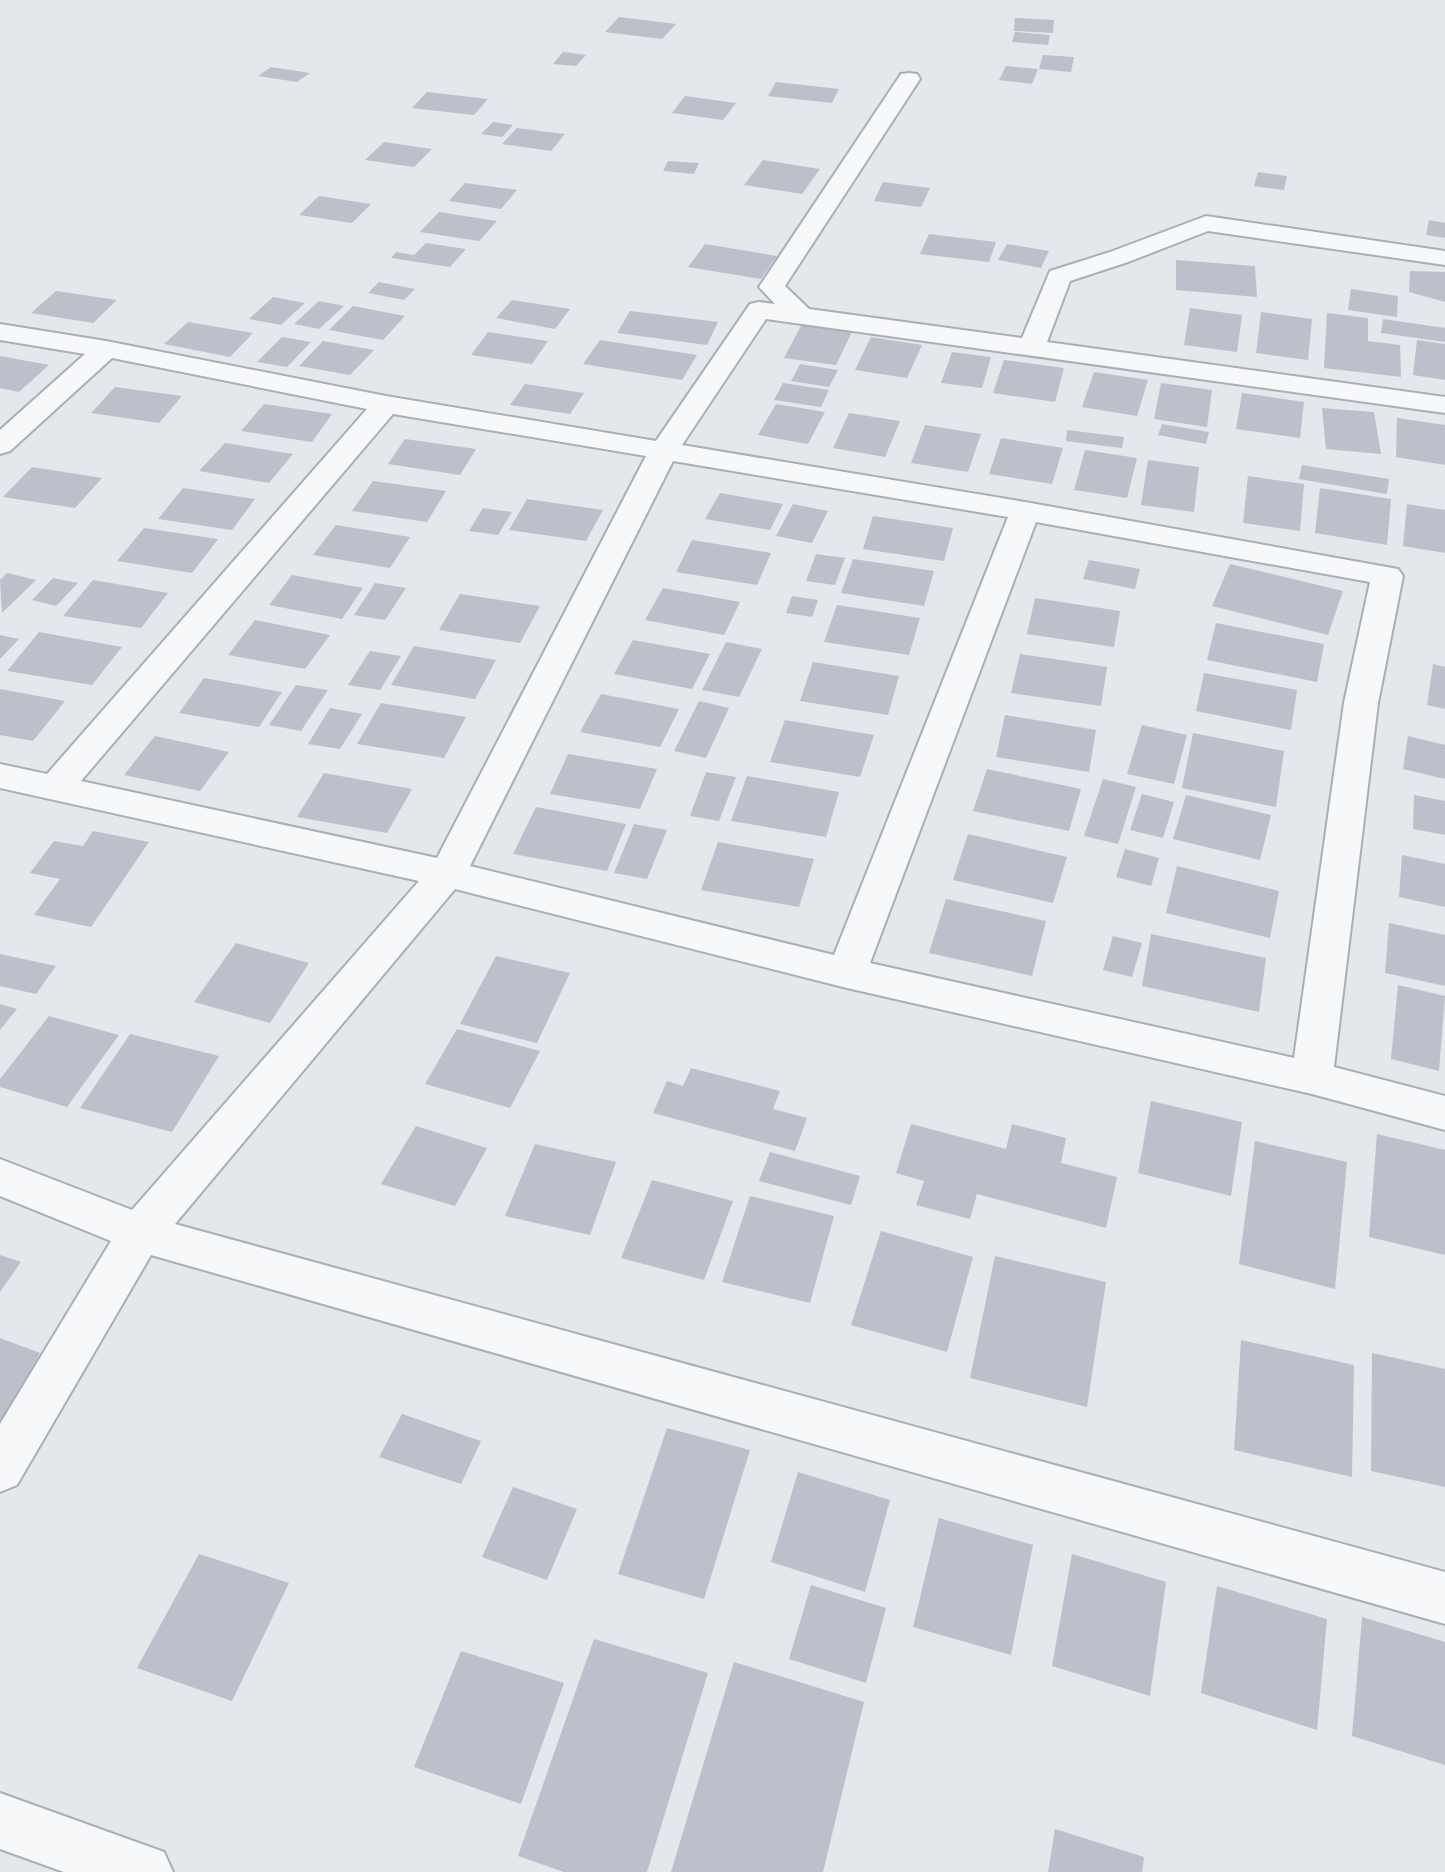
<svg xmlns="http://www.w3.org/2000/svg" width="1445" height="1872" viewBox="0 0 1445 1872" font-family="'Sofia Sans Condensed',sans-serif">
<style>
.building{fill:#bbc0ca}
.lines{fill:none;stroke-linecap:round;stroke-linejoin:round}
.minor-casing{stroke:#a9aeb7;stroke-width:4}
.minor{fill:#f7f8fa;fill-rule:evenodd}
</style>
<rect width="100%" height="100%" fill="#e4e7ec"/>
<g class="building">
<polygon points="619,17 676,24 662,39 605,32"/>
<polygon points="1015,18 1054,20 1053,33 1014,31"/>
<polygon points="1015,32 1050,35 1048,45 1012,42"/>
<polygon points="563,52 586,55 576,66 553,64"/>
<polygon points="1043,55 1074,57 1071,72 1039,69"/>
<polygon points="1006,66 1038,69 1032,84 999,80"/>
<polygon points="271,67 310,73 297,82 258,76"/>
<polygon points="776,82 839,89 832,103 768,96"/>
<polygon points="427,92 488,99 474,115 412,108"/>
<polygon points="685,96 736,103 723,120 672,113"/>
<polygon points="493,122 513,125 502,137 481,134"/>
<polygon points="517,128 565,134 551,151 502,144"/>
<polygon points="384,142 432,149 414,167 365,160"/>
<polygon points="763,160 820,169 802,194 744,185"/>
<polygon points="668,161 699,163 694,174 663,171"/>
<polygon points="1258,172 1287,176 1284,190 1254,186"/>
<polygon points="883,182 930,188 921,207 874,201"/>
<polygon points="465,183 517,190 501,209 449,201"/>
<polygon points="319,196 371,204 352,223 299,215"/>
<polygon points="439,212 497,221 479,241 420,232"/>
<polygon points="1429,220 1445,223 1445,238 1426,235"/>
<polygon points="929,234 996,242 989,262 920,254"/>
<polygon points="426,243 466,249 450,267 391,258 396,252 414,255"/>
<polygon points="705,244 777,256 761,279 688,267"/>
<polygon points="1007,244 1049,251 1041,268 998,260"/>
<polygon points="1176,260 1255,266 1257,297 1176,290"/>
<polygon points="1410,271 1445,272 1445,302 1409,292"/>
<polygon points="379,282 415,289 404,300 368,293"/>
<polygon points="1351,289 1398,296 1397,317 1348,310"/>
<polygon points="56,291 117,300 93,323 31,313"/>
<polygon points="273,297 305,303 281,325 249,319"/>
<polygon points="512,300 570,309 555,329 496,318"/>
<polygon points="319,301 344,306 319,329 294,324"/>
<polygon points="353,306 405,316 383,340 329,330"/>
<polygon points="1190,308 1242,315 1237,352 1184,345"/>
<polygon points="630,311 718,322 707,345 617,333"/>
<polygon points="1261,312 1312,319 1308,360 1256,353"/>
<polygon points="1327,313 1368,318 1368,341 1400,345 1401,377 1324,368"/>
<polygon points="1383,319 1445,328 1445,342 1381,333"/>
<polygon points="188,322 253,333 230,357 164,344"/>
<polygon points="802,324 852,332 836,365 784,358"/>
<polygon points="488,332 548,341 532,364 471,355"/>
<polygon points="282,337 311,342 287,367 257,362"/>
<polygon points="871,337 922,345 907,378 855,370"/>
<polygon points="600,340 697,355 682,380 583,364"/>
<polygon points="1417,340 1445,344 1445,380 1413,375"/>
<polygon points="323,341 374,350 350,375 299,366"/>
<polygon points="952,352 991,357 982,388 941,383"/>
<polygon points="0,356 49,365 19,392 0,388"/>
<polygon points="1004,360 1064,368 1055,402 993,393"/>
<polygon points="800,364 838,370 829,387 791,381"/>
<polygon points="1094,372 1148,380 1137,416 1082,407"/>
<polygon points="783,383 829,390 821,407 774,400"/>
<polygon points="1161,383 1212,390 1207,427 1154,419"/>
<polygon points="525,384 584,393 570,414 510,405"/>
<polygon points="115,387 182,396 159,423 91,413"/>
<polygon points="1242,393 1304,402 1300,438 1236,429"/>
<polygon points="264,404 332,414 312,442 241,431"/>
<polygon points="776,404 825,412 808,444 758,435"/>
<polygon points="1322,408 1374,412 1381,454 1326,449"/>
<polygon points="849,413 900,421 885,457 833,448"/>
<polygon points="1397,418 1445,425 1445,465 1396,457"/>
<polygon points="1162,424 1209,432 1206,444 1158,435"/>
<polygon points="925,425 981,434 968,472 911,463"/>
<polygon points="1067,430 1124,437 1122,448 1066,441"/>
<polygon points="1001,438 1063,448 1052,484 989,474"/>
<polygon points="405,439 476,449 460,475 388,464"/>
<polygon points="225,443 293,454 269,483 199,471"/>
<polygon points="1085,450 1137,458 1127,498 1074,490"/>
<polygon points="1148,460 1199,467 1194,512 1141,505"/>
<polygon points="1302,465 1389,479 1387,494 1299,479"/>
<polygon points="32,467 102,478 75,508 3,497"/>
<polygon points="1248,476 1304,484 1300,531 1243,523"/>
<polygon points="373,481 446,491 427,522 352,511"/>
<polygon points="183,488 255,499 232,530 158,519"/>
<polygon points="1320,488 1391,499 1387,545 1315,533"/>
<polygon points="720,493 783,504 770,530 705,519"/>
<polygon points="527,499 603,510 586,541 509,530"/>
<polygon points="793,504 828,511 812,543 776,536"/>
<polygon points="1407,504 1445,510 1445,553 1403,546"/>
<polygon points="483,508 512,512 498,535 469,531"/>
<polygon points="873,516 953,528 944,561 863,549"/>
<polygon points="336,525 410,537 390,568 313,555"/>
<polygon points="144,528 218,539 192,573 117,561"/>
<polygon points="692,540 771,553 757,585 676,572"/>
<polygon points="816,554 845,558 835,585 806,581"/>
<polygon points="853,559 934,571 924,606 841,593"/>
<polygon points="1089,560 1140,569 1135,589 1083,579"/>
<polygon points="1230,564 1343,591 1328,635 1212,606"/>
<polygon points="7,573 36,580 2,613 0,580"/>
<polygon points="292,575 363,588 342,619 269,605"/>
<polygon points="53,578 78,583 56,606 32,600"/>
<polygon points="93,580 168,593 141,628 63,616"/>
<polygon points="375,583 406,588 385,620 354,615"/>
<polygon points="663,588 740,602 724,635 645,620"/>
<polygon points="460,594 540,606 520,643 439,630"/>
<polygon points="792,596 818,600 812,617 786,613"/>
<polygon points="1035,598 1120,611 1114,647 1027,634"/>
<polygon points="837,605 920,618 909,655 824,642"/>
<polygon points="255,620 330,635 305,669 228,655"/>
<polygon points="1216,623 1324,644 1317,682 1207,660"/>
<polygon points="39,632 122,647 92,685 7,671"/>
<polygon points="0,635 19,639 0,659"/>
<polygon points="633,640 710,654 692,689 614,674"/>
<polygon points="726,642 762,649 739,697 702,690"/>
<polygon points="414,646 496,660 475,699 391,685"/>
<polygon points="370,651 401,656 380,690 348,685"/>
<polygon points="1020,654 1107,667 1101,706 1011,693"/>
<polygon points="813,662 899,676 888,715 800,701"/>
<polygon points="1433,664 1445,667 1445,709 1427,705"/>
<polygon points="1204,673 1297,690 1291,730 1196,711"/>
<polygon points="204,678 282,692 259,727 179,713"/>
<polygon points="296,685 328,690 301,731 269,725"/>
<polygon points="0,689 65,701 33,741 0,735"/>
<polygon points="601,694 679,709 660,747 580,732"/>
<polygon points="699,701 729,708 706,758 674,751"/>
<polygon points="381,703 466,717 444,758 357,744"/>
<polygon points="330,708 362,714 340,749 308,744"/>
<polygon points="1005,715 1096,730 1089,772 996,757"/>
<polygon points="785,720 874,735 860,777 770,762"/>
<polygon points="1142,725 1187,735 1174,784 1127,774"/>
<polygon points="1193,733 1284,751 1276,807 1182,788"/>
<polygon points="155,736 229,752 200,791 124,775"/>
<polygon points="1408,736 1445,745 1445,779 1403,769"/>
<polygon points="568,754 657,769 640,809 550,794"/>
<polygon points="987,769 1081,789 1069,831 973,811"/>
<polygon points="706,772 736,777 719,821 690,816"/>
<polygon points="324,773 412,789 387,833 297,817"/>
<polygon points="747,776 839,792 826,837 731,821"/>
<polygon points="1103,779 1136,787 1118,844 1084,836"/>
<polygon points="1142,794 1174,802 1163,838 1130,830"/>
<polygon points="1186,795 1271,815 1260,860 1173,839"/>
<polygon points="1414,795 1445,801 1445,835 1413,829"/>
<polygon points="536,807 626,824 607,871 513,854"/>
<polygon points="634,824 667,830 647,879 614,873"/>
<polygon points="93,831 149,842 91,927 34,915 60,879 30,873 54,841 83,846"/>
<polygon points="968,834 1067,857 1053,903 953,880"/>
<polygon points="718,842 814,859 799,907 701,890"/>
<polygon points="1125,849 1159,858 1151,886 1116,877"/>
<polygon points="1402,855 1445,864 1445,907 1399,897"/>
<polygon points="1177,866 1279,891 1270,938 1166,913"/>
<polygon points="946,899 1046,921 1032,976 929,953"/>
<polygon points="1389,923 1445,935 1445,986 1385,973"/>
<polygon points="1151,934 1266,958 1259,1012 1142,986"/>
<polygon points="1113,936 1142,943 1132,977 1103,970"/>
<polygon points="236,943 309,963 270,1023 194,1002"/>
<polygon points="0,954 56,966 36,994 0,986"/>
<polygon points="496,956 570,973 537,1043 460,1024"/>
<polygon points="1398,985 1445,996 1439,1071 1391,1059"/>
<polygon points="0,1004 17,1009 0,1030"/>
<polygon points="49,1016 119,1035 67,1107 0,1087 0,1079"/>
<polygon points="457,1029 540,1051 510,1108 425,1084"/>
<polygon points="130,1034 219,1056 172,1132 80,1108"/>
<polygon points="691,1068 780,1091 773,1109 807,1118 795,1151 653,1113 667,1081 683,1086"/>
<polygon points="1151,1101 1242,1122 1231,1196 1138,1173"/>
<polygon points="911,1124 1006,1149 1012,1124 1066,1138 1061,1163 1117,1177 1106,1228 977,1194 970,1219 916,1205 924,1181 896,1173"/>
<polygon points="416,1126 487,1148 455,1206 381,1184"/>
<polygon points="1377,1134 1445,1150 1445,1255 1369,1237"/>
<polygon points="1255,1141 1347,1162 1335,1289 1239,1264"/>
<polygon points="535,1144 616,1162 590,1235 505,1216"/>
<polygon points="770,1152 860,1176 851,1205 759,1181"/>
<polygon points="652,1180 733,1201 704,1280 621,1258"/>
<polygon points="750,1196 834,1216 810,1303 722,1282"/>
<polygon points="881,1231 973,1257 947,1352 851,1325"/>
<polygon points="0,1255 21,1262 0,1292"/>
<polygon points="995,1256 1106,1282 1087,1407 970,1378"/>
<polygon points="0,1338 40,1353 3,1428 0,1427"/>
<polygon points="1241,1340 1354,1365 1352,1477 1234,1450"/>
<polygon points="1372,1353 1445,1369 1445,1487 1371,1471"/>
<polygon points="402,1414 481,1441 461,1484 379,1457"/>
<polygon points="667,1428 750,1450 704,1599 618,1574"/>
<polygon points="798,1472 890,1500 865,1592 771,1562"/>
<polygon points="513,1487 577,1509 547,1580 482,1557"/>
<polygon points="939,1518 1033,1545 1011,1655 913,1627"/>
<polygon points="199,1554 289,1583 232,1701 137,1668"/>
<polygon points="1072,1554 1166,1582 1150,1696 1052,1666"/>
<polygon points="811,1585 886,1608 866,1683 789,1659"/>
<polygon points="1217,1586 1327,1619 1317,1730 1201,1693"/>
<polygon points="1362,1617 1445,1642 1445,1765 1352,1736"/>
<polygon points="594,1639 708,1673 647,1872 564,1872 518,1856"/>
<polygon points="461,1651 564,1683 521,1804 414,1767"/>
<polygon points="734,1662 864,1702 823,1872 671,1872"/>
<polygon points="1055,1829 1144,1857 1142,1872 1048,1872"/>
</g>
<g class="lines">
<g class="minor-casing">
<g id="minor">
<path d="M909 73 917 74 920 79 785 286 809 309 1022 338 1050 271 1110 252 1206 216 1445 251V265L1208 231 1128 262 1070 281 1047 342 1445 397V413L766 319 682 445 1025 502 1398 569 1403 576 1378 703 1334 1067 1445 1096V1130L1312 1094 847 988 455 889 175 1224 1445 1572V1624L151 1255 17 1485 0 1492V1424L111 1241 0 1196V1159L132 1210 419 881 0 788V764L47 774 367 409 112 358 10 451 0 454V430L85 354 0 340V324L106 341 386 396 656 441 750 304 759 302 775 304 759 287 901 74ZM393 414 646 456 437 858 81 781ZM673 461 1008 517 834 955 470 866ZM1036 522 1370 582 1344 703 1294 1058 870 963Z"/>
<polygon points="0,1793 164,1852 173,1872 64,1872 0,1849"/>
</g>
</g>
<use href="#minor" class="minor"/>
</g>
</svg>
